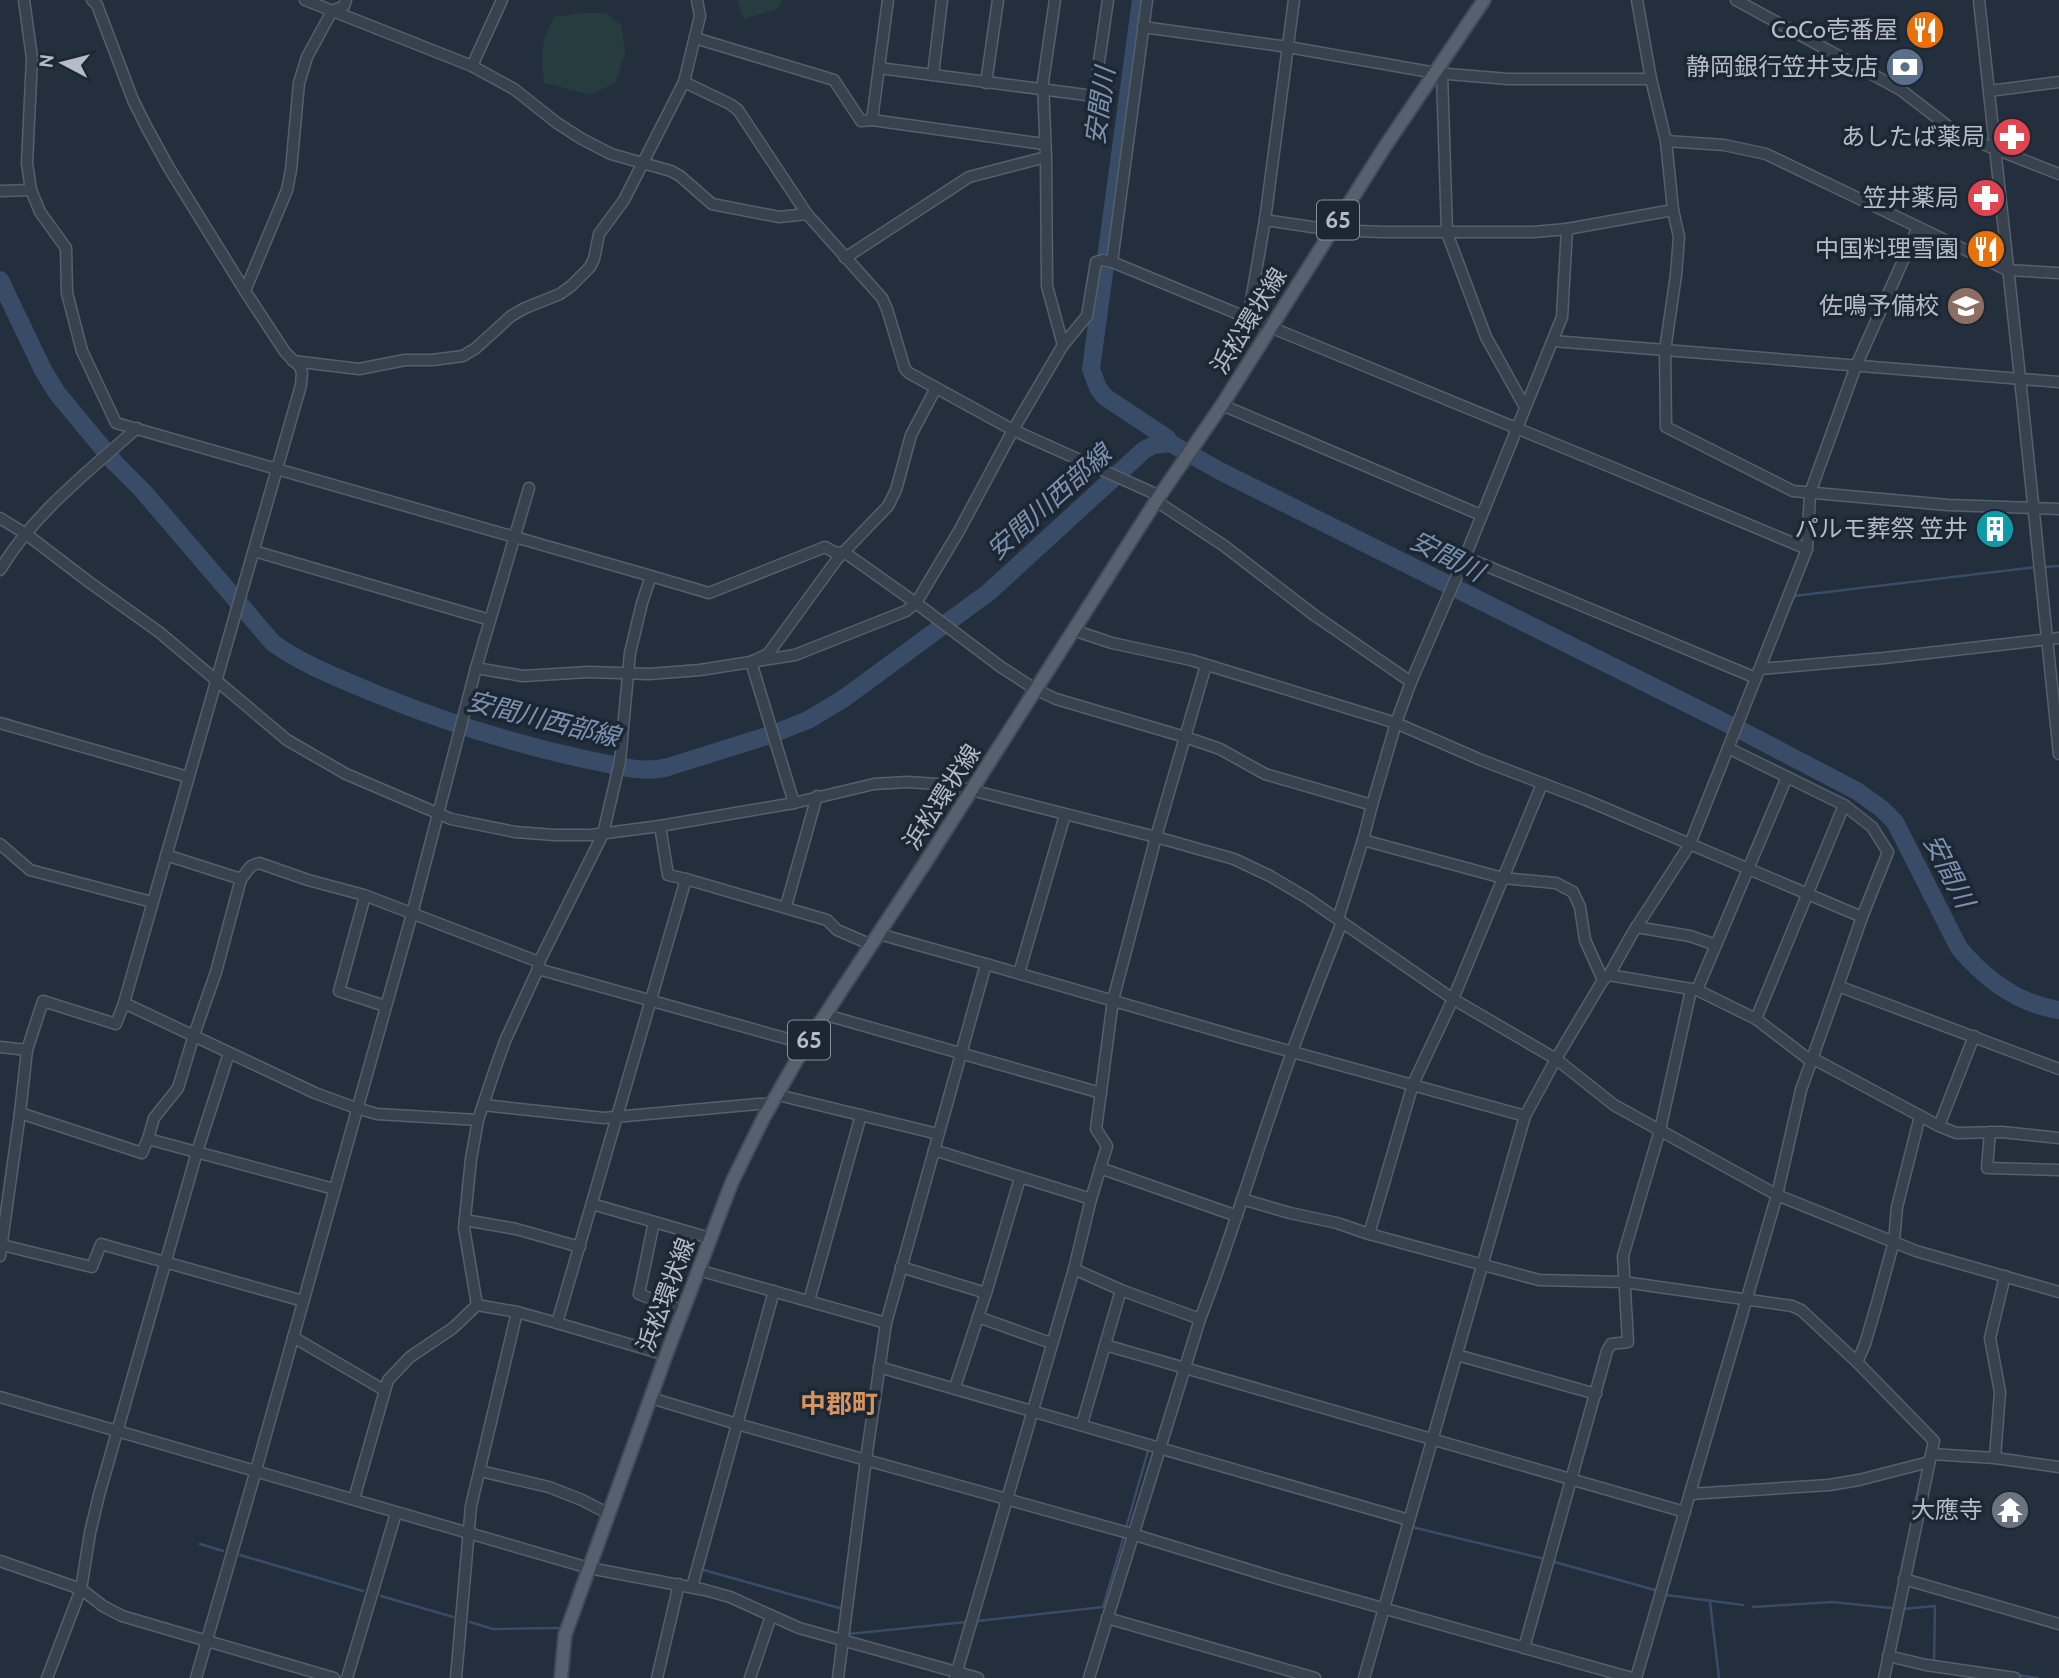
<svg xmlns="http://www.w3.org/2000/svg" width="2059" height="1678" viewBox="0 0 2059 1678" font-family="Cabin,'Noto Sans JP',sans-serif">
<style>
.green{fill:#263c3f}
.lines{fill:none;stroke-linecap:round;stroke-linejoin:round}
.stream{stroke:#394c67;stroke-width:2.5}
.river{stroke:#394c67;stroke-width:18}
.minor-casing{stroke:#565f6c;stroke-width:13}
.major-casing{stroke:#414a57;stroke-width:16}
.minor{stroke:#38414e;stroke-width:10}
.major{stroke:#56606e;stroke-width:12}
.labels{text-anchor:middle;stroke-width:7;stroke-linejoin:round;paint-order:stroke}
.shield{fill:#1d2633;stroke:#878f9c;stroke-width:2}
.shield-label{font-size:23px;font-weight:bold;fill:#b4bcc9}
.poi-label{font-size:24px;fill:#b4bcc9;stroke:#1d2633;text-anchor:end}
.street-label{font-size:24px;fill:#b4bcc9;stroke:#1d2633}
.water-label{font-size:26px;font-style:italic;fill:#7c92b1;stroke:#1d2633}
.neighbourhood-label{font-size:26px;font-weight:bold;fill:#d59563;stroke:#1d2633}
</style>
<rect width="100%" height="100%" fill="#242f3e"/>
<g class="green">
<polygon points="737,0 783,0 777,9 744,19"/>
<path d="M580 13H606L622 26 625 53 616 82 591 95 544 83C541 56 540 42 554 17Z"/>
</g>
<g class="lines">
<g class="stream">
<polyline points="2044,567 2059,566"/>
<polyline points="1794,596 2037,567"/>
<polyline points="1164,1455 1404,1524"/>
<polyline points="1412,1527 1545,1559"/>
<polyline points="1126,1528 1148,1451"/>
<polyline points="200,1544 223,1551"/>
<polyline points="240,1555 363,1591"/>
<polyline points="1551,1561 1655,1590"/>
<polyline points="700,1569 843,1609"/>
<polyline points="1666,1595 1743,1605"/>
<polyline points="381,1596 453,1617"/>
<polyline points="1710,1602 1719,1678"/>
<polyline points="1753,1607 1832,1602 1891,1608"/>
<polyline points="1902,1609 1935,1606 1934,1664"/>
<polyline points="978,1621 1103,1607 1123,1539"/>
<polyline points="470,1622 493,1629 558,1628"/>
<polyline points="849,1634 966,1622"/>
<polyline points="2017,1675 2038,1678"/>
</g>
<g class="river">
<path d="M1141 0 1091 369 1098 388 1105 397 1167 438 1170 443 1220 471 1746 733 1857 791 1882 809 1895 822 1959 948C1986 980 2018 1004 2059 1010"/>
<path d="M0 280 43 370 57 393 115 463 143 491 273 643C304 665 334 676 369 691 441 721 513 744 589 760 615 765 643 774 668 767L770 735 808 720 843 699 989 592 1144 450 1154 445 1170 443"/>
</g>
<g class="minor-casing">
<g id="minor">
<polyline points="24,0 32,58 27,163 31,190 40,212 66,248 67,293 82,351 116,423 651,576"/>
<polyline points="305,0 472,66 514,89 557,123 582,139 611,154 671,171 680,176 712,204 779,217 807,214"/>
<polyline points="697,0 700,16 684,82 730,104 738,110 807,214 882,298 887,309 905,369 909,373 1013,430 1160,496"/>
<polyline points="888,0 872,120 1044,144"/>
<polyline points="1294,0 1265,220 1248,318 1616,469 1807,549 1810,493 1856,366 1918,227 2007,270 2059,273"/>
<polyline points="1637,0 1651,79 1666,141"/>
<polyline points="1736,0 1901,90 1949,127 1970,139 2059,174"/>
<polyline points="1979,0 2020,378 2059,754"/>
<polyline points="1143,27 1288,47 1436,73 1508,79 1651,79"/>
<polyline points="695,38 834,80 861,121 872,120"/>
<polyline points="472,66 502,0"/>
<polyline points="879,68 933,75 942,0"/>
<polyline points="1442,73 1447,233 1486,337 1525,407"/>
<polyline points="933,75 1094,96 1108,0"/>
<polyline points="986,83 998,0"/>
<polyline points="1989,91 2059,82"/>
<polyline points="1046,157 1047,286 1063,345"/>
<polyline points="0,191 31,190"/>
<polyline points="1265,220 1332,230 1383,232 1534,232 1567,229 1562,317 1465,557 1411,682 1396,723 1372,805"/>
<polyline points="1567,229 1673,210 1666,141 1724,145 1766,154 1918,227"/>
<polyline points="845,258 969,177 1046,157 1043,82 1055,0"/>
<polyline points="1112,262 1147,0"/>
<polyline points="245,291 287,190 291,170 299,83 307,57 332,11 344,6 346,0"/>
<polyline points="1553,341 1665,350 1676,275 1679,237 1673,210"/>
<polyline points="293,361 359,369 405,360 432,360 463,356 476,348 511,316 525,308 560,294 571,286 590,267 594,259 599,234 624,200 684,82"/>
<polyline points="2059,382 1665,350 1666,427 1793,491 1948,505 2059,509"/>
<polyline points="1222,405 1481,515"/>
<polyline points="1156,501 1223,545 1314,615 1411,682"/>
<polyline points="0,518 26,534 89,582 159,632 287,740 346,774 451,819 515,832 555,835 591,835 660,826 794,803 874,784 907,782 937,784 971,790 1156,837 1234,859 1270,876 1307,898 1453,999 1556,1059 1614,1105 1777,1195 1916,1251 2059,1292"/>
<polyline points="254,551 490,620"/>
<polyline points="1465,557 1756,678"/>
<path d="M0 570C34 513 88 472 137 428"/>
<polyline points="1073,630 1112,643 1191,660 1396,723 1481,760 1586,800 1862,917"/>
<polyline points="476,668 523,676 588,672 649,674 700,670 795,655 906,611 916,603 959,531 1013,430 1063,345 1087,316 1096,262 1103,260 1112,262 1248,318"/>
<polyline points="1760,669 1884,658 2059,638"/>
<polyline points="0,723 188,777"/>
<polyline points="1728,748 1844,805 1872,827 1888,852 1862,917 1838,986"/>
<polyline points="794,803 751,662 768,654 838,558 888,506 896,490 911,435 936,388"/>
<polyline points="660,826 668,875 686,879"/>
<polyline points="1363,840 1503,878 1556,883 1573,892 1580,907 1585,940 1603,980"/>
<polyline points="0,844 30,870 152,902"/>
<polyline points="166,855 241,879 251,866 259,863 308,880 364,895 539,962"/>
<polyline points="365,896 339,991 385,1006"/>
<polyline points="786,906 817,796"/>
<polyline points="1636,927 1690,936 1716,945"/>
<polyline points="986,964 1242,1038 1525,1116"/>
<polyline points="538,969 806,1044"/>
<polyline points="1019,973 1065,815"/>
<polyline points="1609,975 1697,990 1756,1019 1811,1061"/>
<polyline points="1697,990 1787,777"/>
<polyline points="124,1003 315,1093 356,1108 377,1114 478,1120"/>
<polyline points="826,1015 1101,1093"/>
<polyline points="1756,1019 1844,805"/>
<polyline points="0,1047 27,1050 43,1001 116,1024 124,1003 301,385 302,373 300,367 285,352 245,291 169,168 147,128 133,100 97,5 92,0"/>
<polyline points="1812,1058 1939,1126 1956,1133 2002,1132 2059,1138"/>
<polyline points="778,1095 938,1134"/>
<polyline points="483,1105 604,1118 758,1104 772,1104"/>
<polyline points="20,1113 142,1153 148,1139 334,1189"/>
<polyline points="1939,1126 1974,1036"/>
<polyline points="1990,1132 1987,1168 2059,1170"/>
<polyline points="148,1139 154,1118 178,1088 194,1035 216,972 241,879"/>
<polyline points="934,1150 1091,1199"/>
<polyline points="1100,1168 1237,1216"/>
<polyline points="1242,1199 1290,1213 1337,1223 1369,1234 1539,1280 1624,1282 1792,1306 1801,1310 1857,1362 1934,1441 1884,1678"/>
<polyline points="592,1204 710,1238"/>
<polyline points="465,1220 516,1229 580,1247"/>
<polyline points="654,1222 639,1294 683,1311"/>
<polyline points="1369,1234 1413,1084 1453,999 1542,784"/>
<polyline points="2,1245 92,1267 101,1244 303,1301"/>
<polyline points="0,1256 20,1113 27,1050"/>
<polyline points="901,1267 986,1293"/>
<polyline points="1074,1269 1121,1290 1200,1319"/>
<polyline points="698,1270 886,1323"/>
<polyline points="1121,1290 1105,1345 1685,1512"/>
<polyline points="809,1301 861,1115"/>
<polyline points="477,1305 517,1312 557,1323 686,879 827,920 837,930 872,945"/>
<polyline points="978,1317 1051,1343"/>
<polyline points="557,1323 666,1355"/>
<polyline points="293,1337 384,1390"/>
<polyline points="1457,1355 1596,1394"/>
<polyline points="1857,1362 1865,1344 1877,1303 1894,1241 1897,1207 1920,1116"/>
<polyline points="879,1367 1409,1520"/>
<polyline points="955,1387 986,1293 1020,1178"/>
<polyline points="0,1397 589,1568 705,1590 730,1597 799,1628 978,1678"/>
<polyline points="651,1398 737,1424 1132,1534 1279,1579 1632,1678"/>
<polyline points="1082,1424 1105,1345"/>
<polyline points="1931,1454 1995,1458 2059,1467"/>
<polyline points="1995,1458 2000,1392 1990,1338 2005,1276"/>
<polyline points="480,1471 549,1487 582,1500 609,1514"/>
<polyline points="1690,1494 1829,1485 1859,1480 1929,1462"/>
<polyline points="354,1499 388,1380 410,1357 453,1328 477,1305 464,1228 471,1159 478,1120 494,1072 505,1041 538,969 539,962 603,834 620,761 630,653 642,603 651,576 709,593 825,547 836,553 844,552 916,603 1001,667 1035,689 1056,699 1185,737 1220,749 1265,774 1372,805 1363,840 1338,919"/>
<polyline points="0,1561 81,1589 103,1606 122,1616 334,1678"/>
<polyline points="1904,1579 2059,1624"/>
<polyline points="692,1587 774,1291"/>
<polyline points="1107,1618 1315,1678"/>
<polyline points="1524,1648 1607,1351 1611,1344 1628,1342 1623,1256 1660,1130 1691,990"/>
<polyline points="1888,1656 1926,1665 2015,1678"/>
<polyline points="47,1678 81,1589 90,1533 99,1495 197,1152 229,1053"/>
<polyline points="196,1678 256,1470 412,914 476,668 529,488"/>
<polyline points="347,1678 396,1513"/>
<polyline points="456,1678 471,1506 517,1312"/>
<polyline points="657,1678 679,1584"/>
<polyline points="750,1678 771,1616"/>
<polyline points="838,1678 866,1459 886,1323 986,964 879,934"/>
<polyline points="955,1678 1074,1269 1091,1199 1107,1146 1096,1129 1113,1000 1156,837 1206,665"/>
<path d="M1089 1678 1200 1319C1234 1231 1260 1140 1292 1052 1308 1008 1325 965 1342 922"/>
<polyline points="1364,1678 1525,1116 1556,1059 1603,980 1609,975 1632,934 1690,844 1807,549"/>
<polyline points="1636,1678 1777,1195 1801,1090 1838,986 2059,1069"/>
</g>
</g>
<g class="major-casing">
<polyline id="major" points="561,1678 565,1635 666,1355 732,1182 764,1117 806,1044 925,863 1156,501 1222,405 1384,148 1484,0"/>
</g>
<use href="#minor" class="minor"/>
<use href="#major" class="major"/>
</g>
<defs>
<g id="restaurant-disc" transform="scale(2.0125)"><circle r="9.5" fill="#e8710a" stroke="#1d2633"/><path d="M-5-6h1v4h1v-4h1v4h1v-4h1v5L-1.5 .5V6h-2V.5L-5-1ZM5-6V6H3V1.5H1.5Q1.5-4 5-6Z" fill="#fff"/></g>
<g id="bank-disc" transform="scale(2.0125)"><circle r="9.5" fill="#5c6f8a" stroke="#1d2633"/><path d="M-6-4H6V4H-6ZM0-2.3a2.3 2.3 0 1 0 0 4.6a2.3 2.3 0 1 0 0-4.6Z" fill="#fff"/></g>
<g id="pharmacy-disc" transform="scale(2.0125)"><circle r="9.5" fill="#e0444e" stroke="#1d2633"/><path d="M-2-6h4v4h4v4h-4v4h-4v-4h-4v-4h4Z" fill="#fff"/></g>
<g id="school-disc" transform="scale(2.0125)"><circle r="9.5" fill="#8d6e63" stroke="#1d2633"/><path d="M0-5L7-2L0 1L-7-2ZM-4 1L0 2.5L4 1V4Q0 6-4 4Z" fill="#fff"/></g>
<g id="building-disc" transform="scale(2.0125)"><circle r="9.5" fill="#0f9aa8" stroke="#1d2633"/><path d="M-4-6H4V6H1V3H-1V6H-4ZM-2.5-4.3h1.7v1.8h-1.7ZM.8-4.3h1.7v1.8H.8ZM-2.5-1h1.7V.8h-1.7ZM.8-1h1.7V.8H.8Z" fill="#fff"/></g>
<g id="temple-disc" transform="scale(2.0125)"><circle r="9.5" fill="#6b7280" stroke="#1d2633"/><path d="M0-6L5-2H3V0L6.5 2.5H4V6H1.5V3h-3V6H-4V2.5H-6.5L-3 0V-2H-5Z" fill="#fff"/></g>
</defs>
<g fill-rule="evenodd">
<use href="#restaurant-disc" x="1925" y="30"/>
<use href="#bank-disc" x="1905" y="67"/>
<use href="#pharmacy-disc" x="2012" y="137"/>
<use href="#pharmacy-disc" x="1986" y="198"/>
<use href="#restaurant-disc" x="1986" y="249"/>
<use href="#school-disc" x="1966" y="306"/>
<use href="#building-disc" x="1995" y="529"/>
<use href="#temple-disc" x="2010" y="1510"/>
</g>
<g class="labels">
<g class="shield">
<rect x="1317" y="200.5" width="42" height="39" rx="5"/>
<rect x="788" y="1020.5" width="42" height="39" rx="5"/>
</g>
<g class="shield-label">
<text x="1338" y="228">65</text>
<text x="809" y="1048">65</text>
</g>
<g class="poi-label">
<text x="1898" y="38">CoCo壱番屋</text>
<text x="1878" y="75">静岡銀行笠井支店</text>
<text x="1985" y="145">あしたば薬局</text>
<text x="1959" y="206">笠井薬局</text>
<text x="1959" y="257">中国料理雪園</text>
<text x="1939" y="314">佐鳴予備校</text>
<text x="1968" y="537">パルモ葬祭 笠井</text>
<text x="1983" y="1518">大應寺</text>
</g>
<g class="street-label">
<text transform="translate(1249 321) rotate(-58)" y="8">浜松環状線</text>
<text transform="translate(942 797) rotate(-57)" y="8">浜松環状線</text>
<text transform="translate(666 1295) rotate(-69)" y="8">浜松環状線</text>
</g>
<g class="water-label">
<text transform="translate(1100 106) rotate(-82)" y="9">安間川</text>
<text transform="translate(1049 502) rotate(-42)" y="9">安間川西部線</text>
<text transform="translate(1447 556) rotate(27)" y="9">安間川</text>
<text transform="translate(543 719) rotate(14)" y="9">安間川西部線</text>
<text transform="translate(1949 871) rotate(63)" y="9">安間川</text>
</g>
<g class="neighbourhood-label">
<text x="839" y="1413">中郡町</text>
</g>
</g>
<g transform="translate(63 63) rotate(277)" stroke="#1d2633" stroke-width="5" paint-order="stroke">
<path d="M0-5L12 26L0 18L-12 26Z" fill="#b4bcc9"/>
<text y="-10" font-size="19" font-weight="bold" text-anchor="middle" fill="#b4bcc9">N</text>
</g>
</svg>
